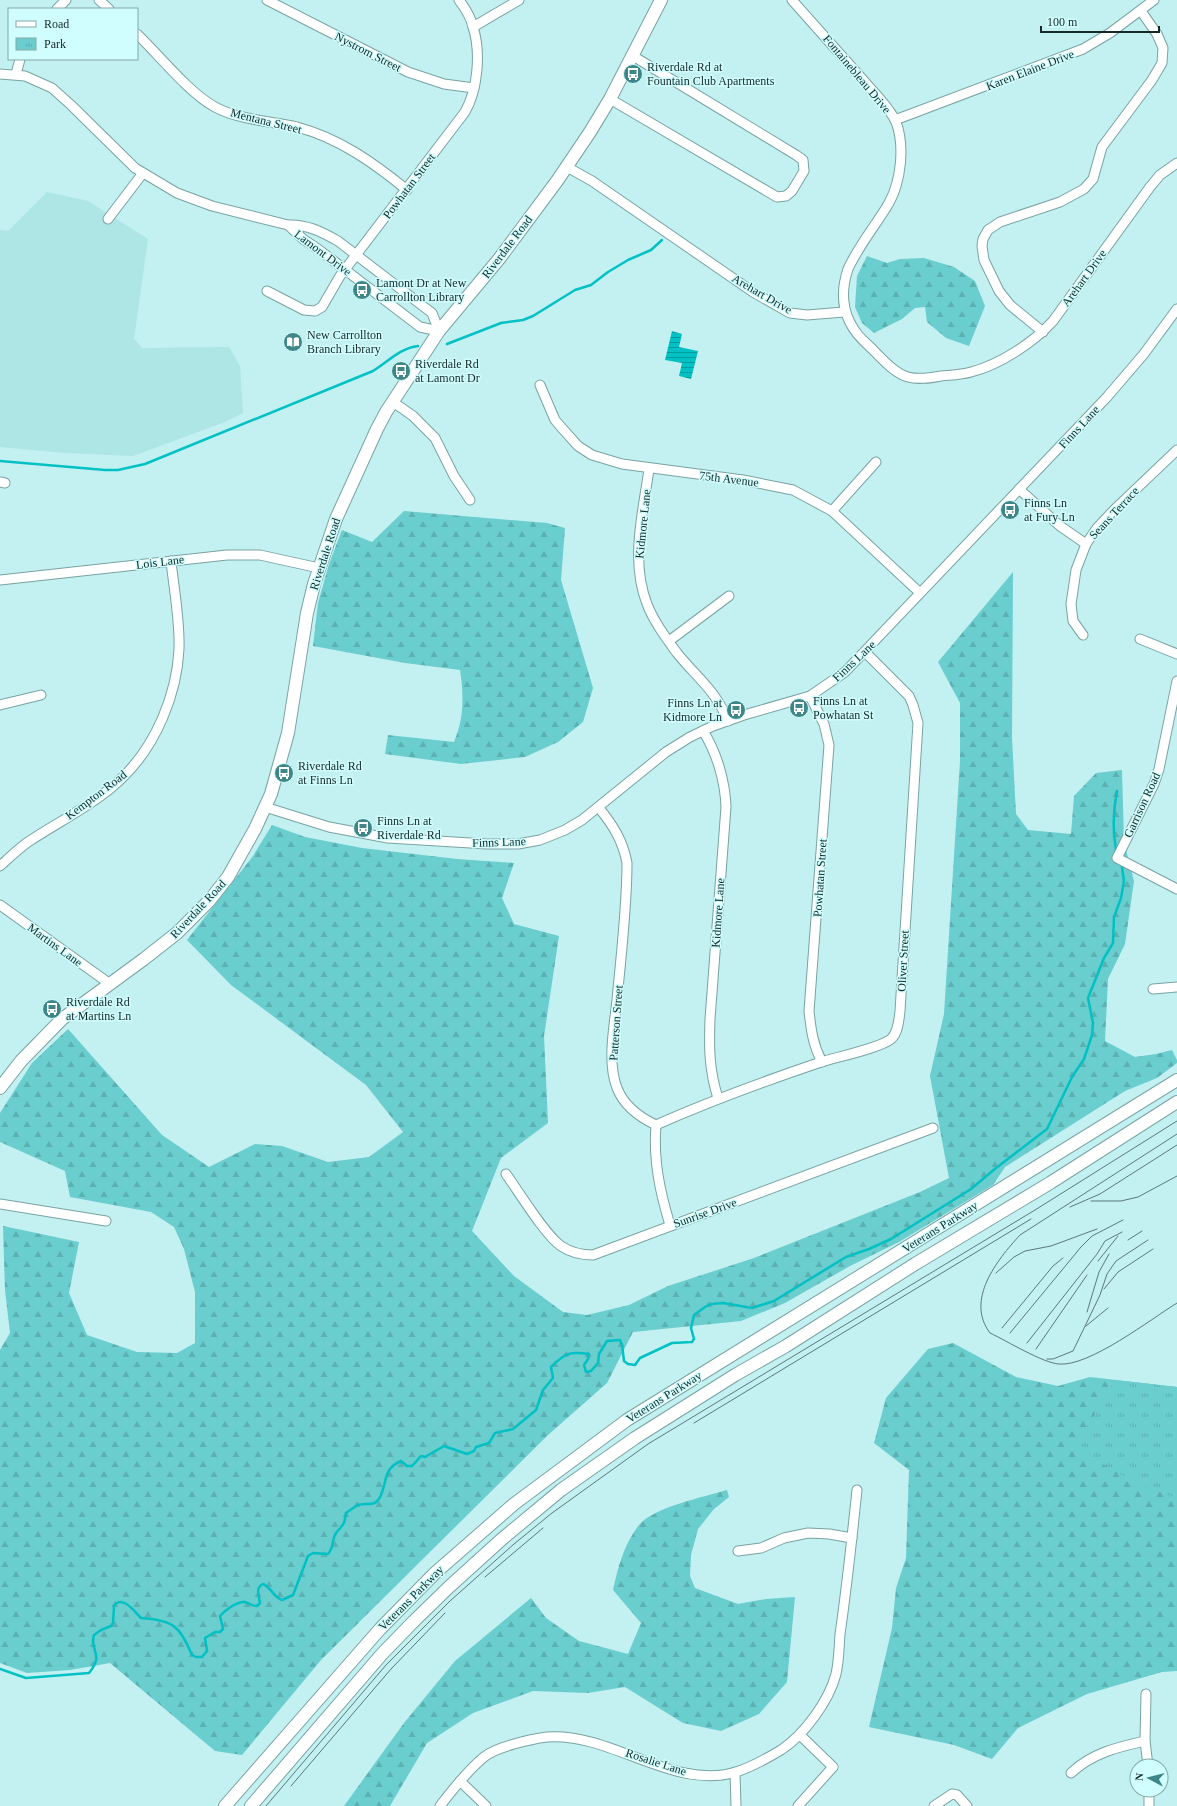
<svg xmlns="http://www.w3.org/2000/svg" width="1177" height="1806" viewBox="0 0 1177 1806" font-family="Georgia,serif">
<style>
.built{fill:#aee5e5}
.forest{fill:url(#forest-firs)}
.park{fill:url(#park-tufts)}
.water{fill:url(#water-rules)}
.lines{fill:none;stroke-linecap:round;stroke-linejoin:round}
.stream{stroke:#02c1c4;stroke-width:2.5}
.minor-casing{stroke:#78a3a3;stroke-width:11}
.major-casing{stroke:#78a3a3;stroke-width:14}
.minor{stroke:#fff;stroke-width:9}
.major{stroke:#fff;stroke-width:12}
.tram{stroke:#5c797a;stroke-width:1}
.labels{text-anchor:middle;stroke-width:3;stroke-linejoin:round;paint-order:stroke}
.street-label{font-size:12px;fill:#162828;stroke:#d0fefe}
.poi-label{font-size:12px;fill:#162828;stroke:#d0fefe;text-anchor:start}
</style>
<defs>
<pattern id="forest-firs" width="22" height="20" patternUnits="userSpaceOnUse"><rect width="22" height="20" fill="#6acdce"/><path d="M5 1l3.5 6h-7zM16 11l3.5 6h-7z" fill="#5bb0b1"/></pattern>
<pattern id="park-tufts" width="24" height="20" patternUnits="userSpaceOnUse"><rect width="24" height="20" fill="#6acdce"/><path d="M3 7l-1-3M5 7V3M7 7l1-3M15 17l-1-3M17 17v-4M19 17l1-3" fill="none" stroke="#5bb0b1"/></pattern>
<pattern id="water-rules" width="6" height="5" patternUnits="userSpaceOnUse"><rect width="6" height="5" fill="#02c1c4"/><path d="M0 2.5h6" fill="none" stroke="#039d9f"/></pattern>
</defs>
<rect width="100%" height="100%" fill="#c3f0f1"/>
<polygon class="built" points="47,192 88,201 148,239 134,339 142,348 229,347 240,366 243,413 225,422 133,456 66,453 0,447 0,230 8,231"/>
<g class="forest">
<polygon points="867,256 887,263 900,259 924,258 954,267 975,281 985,306 969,346 946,338 927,322 925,307 915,308 902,319 874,333 862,323 855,307 857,276"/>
<path d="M404 511 547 523 565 528 561 580 593 688 583 722 558 742 525 757 461 764 385 754 388 735 454 742C464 719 464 695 460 670L405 663 313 646 318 603 329 564 342 530 372 542Z"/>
<polygon points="1013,572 1012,738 1016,814 1028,830 1071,834 1074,796 1096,773 1122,770 1124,842 1134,881 1125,944 1108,979 1105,1041 1135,1057 1156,1054 1172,1050 1177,1060 1177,1063 1157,1078 1125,1091 1005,1167 993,1185 899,1242 850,1266 785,1303 741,1321 633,1332 607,1383 548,1435 321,1660 242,1755 215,1751 110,1663 70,1670 27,1673 0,1663 0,1350 10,1333 5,1290 3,1226 79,1242 69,1293 87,1335 137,1352 177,1353 195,1343 195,1292 184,1249 174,1227 151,1212 70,1197 65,1171 0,1142 0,1113 32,1063 68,1029 162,1135 209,1167 255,1144 282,1146 328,1162 369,1157 403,1132 366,1085 231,985 187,940 253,856 272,825 305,837 362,848 457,859 514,863 502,898 514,924 559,936 544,1036 548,1123 501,1158 472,1231 514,1276 563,1312 587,1315 629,1305 668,1286 754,1258 920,1192 949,1178 930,1076 944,1014 960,761 960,703 938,662"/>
<polygon points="953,1343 1016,1377 1058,1386 1090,1377 1177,1387 1177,1671 1162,1672 1087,1694 1018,1728 992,1759 954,1745 869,1727 892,1628 896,1588 906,1558 909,1470 874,1443 886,1398 928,1349"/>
<path d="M727 1490 729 1497 714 1509 698 1529 691 1555 690 1576 695 1588 738 1604 766 1599 795 1597 787 1682 759 1714 721 1731 683 1723 625 1687 588 1693 533 1691 473 1713 427 1743 390 1806H344L404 1723 455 1661 531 1598 546 1618 579 1641 628 1654 641 1623 613 1590C618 1567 624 1544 639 1525 654 1507 704 1497 727 1490Z"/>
</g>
<path class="park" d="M1115 1380 1177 1387V1563L1173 1497C1138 1484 1105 1469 1076 1445Z"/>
<polygon class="water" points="672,331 682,334 679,347 698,351 691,379 679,376 682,363 665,360"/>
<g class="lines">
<g class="stream">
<polyline points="447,344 501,323 523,320 533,316 575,290 591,285 608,272 628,260 651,250 662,240"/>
<path d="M0 461 105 470H118L145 464 373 371C388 362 400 348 418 346"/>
<path d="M1116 850C1112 829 1113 812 1117 791"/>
<path d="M0 1669 26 1678 89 1673C105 1653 89 1652 94 1635L101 1630 111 1626 113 1623 114 1606C122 1594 135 1612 141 1618 173 1620 180 1626 192 1655L196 1657H202L207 1651 205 1638 215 1632H220L223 1629 220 1616C224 1611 237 1601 245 1602 249 1603 252 1606 257 1606L260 1603C259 1595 255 1588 263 1584 271 1587 273 1597 282 1600L293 1595 308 1556 313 1553 328 1554C335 1546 331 1540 336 1533 344 1523 344 1526 346 1513 349 1511 353 1508 356 1506 364 1501 373 1508 379 1499 388 1483 382 1469 401 1461L407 1466H412L421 1456 425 1457 444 1446 467 1454 474 1451 476 1447 489 1443 495 1433 513 1429 536 1410 543 1390 553 1378 551 1367C565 1353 570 1351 589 1354L588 1359 584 1365 586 1372 591 1371 598 1363 599 1354 607 1341 620 1340 622 1345 624 1361 628 1364 635 1365 640 1358 672 1343 692 1342 694 1339 691 1328 694 1315 705 1307 711 1304 723 1303 752 1308 774 1301 846 1257 869 1249 891 1239 971 1189 996 1168 1047 1129 1072 1077 1084 1059 1092 1035 1093 1023 1088 998 1104 958 1113 943 1114 917 1121 898 1124 881 1122 867"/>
</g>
<g class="minor-casing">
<g id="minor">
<polyline points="99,0 109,9"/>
<polyline points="267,0 408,72 444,84 474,88"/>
<path d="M792 0 880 99C886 106 892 113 896 122 905 146 901 181 889 203 876 225 859 245 848 269 838 299 844 324 868 345 879 355 893 373 908 377 918 380 930 378 941 376 951 375 961 375 971 372 999 365 1033 343 1053 321L1150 187 1160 175 1177 163"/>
<polyline points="57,9 66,0"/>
<polyline points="473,27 519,0"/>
<path d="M137 34C160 56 188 92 215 107 239 120 270 121 297 127 339 138 374 163 407 190"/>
<path d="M0 74 25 76 52 88 71 105 135 168 177 193 212 206 288 225C307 224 322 232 338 241L432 313 439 331"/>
<polyline points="16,74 20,59"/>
<polyline points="610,99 777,197 786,196 792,191 804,171 803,160 796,155 633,56"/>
<polyline points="895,120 1083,49 1110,33 1154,0"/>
<polyline points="567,167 592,181 753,292 790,313 807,315 844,312"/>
<polyline points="108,219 143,173"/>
<polyline points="288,225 303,239 318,249 420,327 439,331"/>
<path d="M267 291 304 310 315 311 322 307 340 276 465 112C478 89 481 52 473 27 471 17 465 8 459 0"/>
<polyline points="1043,332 1010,305 999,291 984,260 982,246 983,239 988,230 1000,222 1060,202 1084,189 1093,179 1102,147 1152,80 1162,63 1163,48 1157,34 1141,11"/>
<polyline points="540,385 555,420 561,427 578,446 592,455 622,464 743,480 793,490 832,511 919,592"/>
<polyline points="393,402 413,416 435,438 454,476 470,500"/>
<path d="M649 469C643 513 630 560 647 604 654 622 666 638 677 653 697 678 715 689 728 721"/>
<polyline points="0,482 5,483"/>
<polyline points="1019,489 1060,526 1086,544"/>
<polyline points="832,511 876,462"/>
<polyline points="0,580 227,555 260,555 319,568"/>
<polyline points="1083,635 1073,621 1071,604 1076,570 1086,544 1097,528 1114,510 1177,450"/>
<polyline points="1140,639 1177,654"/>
<polyline points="669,641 729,596"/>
<polyline points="1177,681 1159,769 1154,784 1117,858 1177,889"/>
<path d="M810 696 824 724 829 745 809 1011C811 1030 813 1045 822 1062"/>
<polyline points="0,705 41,695"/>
<path d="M703 731C717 753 725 781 726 807L710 1019C709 1048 709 1070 718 1098"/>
<polyline points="265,807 329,827 388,838 487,844 518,844 540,840 565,830 582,820 666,752 690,737 713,726 744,715 810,696 845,672 1107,397 1143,355 1177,309"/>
<path d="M599 808C613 825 623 841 627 863 627 908 621 955 617 1000 614 1028 607 1062 617 1088 624 1106 639 1117 656 1125"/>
<path d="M0 866C9 858 18 849 28 842 58 822 97 803 123 777 156 745 177 694 179 649 180 620 174 590 171 561"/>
<polyline points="0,905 110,984"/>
<polyline points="1153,989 1177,987"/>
<path d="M656 1125C710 1101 765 1081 821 1062 837 1057 880 1048 891 1039 898 1033 899 1020 900 1011L918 723 913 705 909 696 865 652"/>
<path d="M656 1125C653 1160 660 1192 670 1225"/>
<path d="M506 1174C519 1192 545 1235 561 1246 570 1252 582 1255 593 1255L933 1128"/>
<polyline points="0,1204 106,1221"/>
<polyline points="738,1551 761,1548 784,1538 808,1533 829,1534 852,1538"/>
<polyline points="1146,1694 1145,1741 1148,1766"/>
<polyline points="735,1772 736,1806"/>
<path d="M1071 1773C1092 1753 1118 1747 1145 1741"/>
<polyline points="460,1781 486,1806"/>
<polyline points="1149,1790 1149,1806"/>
<path d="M440 1806C453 1789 467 1771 484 1757 496 1747 531 1739 547 1737 611 1732 673 1791 736 1772 752 1767 766 1759 781 1750 804 1735 829 1701 836 1674 839 1661 839 1647 840 1634 847 1586 852 1538 857 1490"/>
<polyline points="798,1806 833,1767 800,1735"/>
<polyline points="934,1806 952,1794 957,1795 967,1806"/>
</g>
</g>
<g class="major-casing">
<g id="major">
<polyline points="0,1088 21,1061 62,1019 144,959 177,933 209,901 228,877 255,829 271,794 288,733 307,613 314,584 336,519 377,429 386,412 439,331 499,259 557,181 590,132 610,99 661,0"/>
<polyline points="225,1806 380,1629 435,1573 514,1504 627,1420 1177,1080"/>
<polyline points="251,1806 382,1654 413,1622 449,1587 502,1539 561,1490 635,1438 735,1375 786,1346 915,1264 1050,1183 1177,1102"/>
</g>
</g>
<use href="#minor" class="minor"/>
<use href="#major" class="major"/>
<g class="tram">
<path d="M1177 1134 1020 1235C997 1260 965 1300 990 1333 1007 1341 1043 1363 1059 1364 1089 1367 1151 1319 1177 1303"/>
<polyline points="1091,1201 1121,1201 1138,1197 1177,1176"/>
<polyline points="1070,1207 1100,1194 1177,1145"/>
<polyline points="1128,1240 1142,1231"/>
<polyline points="1098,1261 1118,1236"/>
<polyline points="996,1273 1014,1257 1025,1251 1051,1246 1097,1229"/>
<polyline points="1104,1289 1118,1272 1153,1249"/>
<polyline points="1087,1312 1099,1272 1109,1254"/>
<polyline points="1086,1326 1108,1308"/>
<polyline points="1002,1328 1053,1266 1063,1258"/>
<polyline points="1010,1333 1081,1247 1092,1236 1123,1220"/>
<polyline points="1027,1343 1097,1254 1105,1241 1122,1232"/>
<polyline points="1036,1349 1087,1275"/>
<polyline points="1047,1359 1053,1359 1073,1351 1100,1295 1107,1274 1116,1261 1148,1240"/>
<polyline points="694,1423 1031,1219"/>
<polyline points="485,1577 543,1528"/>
<polyline points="291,1786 391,1669 445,1613"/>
<polyline points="266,1806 386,1665 450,1601 514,1544 552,1513 648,1444 1035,1210 1177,1121"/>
</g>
</g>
<defs>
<g id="bus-disc" transform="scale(1)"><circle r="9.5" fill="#3e8687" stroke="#d0fefe"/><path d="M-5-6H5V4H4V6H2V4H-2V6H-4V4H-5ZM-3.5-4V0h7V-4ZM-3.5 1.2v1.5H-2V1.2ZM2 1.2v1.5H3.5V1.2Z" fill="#fff"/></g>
<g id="library-disc" transform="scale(1)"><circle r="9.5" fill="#3e8687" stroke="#d0fefe"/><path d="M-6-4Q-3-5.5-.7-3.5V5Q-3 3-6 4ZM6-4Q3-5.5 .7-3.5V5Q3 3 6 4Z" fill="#fff"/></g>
</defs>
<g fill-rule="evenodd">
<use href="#bus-disc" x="633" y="74"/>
<use href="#bus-disc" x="362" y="290"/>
<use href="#library-disc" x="293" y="342"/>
<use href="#bus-disc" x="401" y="371"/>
<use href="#bus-disc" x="1010" y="510"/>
<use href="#bus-disc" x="799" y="708"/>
<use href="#bus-disc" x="736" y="710"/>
<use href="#bus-disc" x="284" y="773"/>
<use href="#bus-disc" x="363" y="828"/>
<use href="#bus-disc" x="52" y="1009"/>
</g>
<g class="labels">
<g class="street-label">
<text transform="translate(368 52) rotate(27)" y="4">Nystrom Street</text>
<text transform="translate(1030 70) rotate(-21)" y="4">Karen Elaine Drive</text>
<text transform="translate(857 74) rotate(50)" y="4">Fontainebleau Drive</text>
<text transform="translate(266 121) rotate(14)" y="4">Mentana Street</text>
<text transform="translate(409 186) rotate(-53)" y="4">Powhatan Street</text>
<text transform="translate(507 247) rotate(-53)" y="4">Riverdale Road</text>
<text transform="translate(323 253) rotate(37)" y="4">Lamont Drive</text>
<text transform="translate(1084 278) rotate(-54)" y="4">Arehart Drive</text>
<text transform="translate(762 294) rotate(30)" y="4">Arehart Drive</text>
<text transform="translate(1079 427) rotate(-47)" y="4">Finns Lane</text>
<text transform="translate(729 479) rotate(7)" y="4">75th Avenue</text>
<text transform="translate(1114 513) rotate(-47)" y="4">Seans Terrace</text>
<text transform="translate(643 524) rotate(-84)" y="4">Kidmore Lane</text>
<text transform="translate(325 554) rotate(-72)" y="4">Riverdale Road</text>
<text transform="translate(160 562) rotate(-7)" y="4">Lois Lane</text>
<text transform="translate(854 661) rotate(-43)" y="4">Finns Lane</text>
<text transform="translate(96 795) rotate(-37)" y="4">Kempton Road</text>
<text transform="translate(1142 805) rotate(-65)" y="4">Garrison Road</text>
<text transform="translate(499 842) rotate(-2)" y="4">Finns Lane</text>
<text transform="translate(820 878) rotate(-86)" y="4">Powhatan Street</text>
<text transform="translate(198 909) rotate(-47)" y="4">Riverdale Road</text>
<text transform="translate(718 913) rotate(-86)" y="4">Kidmore Lane</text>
<text transform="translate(55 945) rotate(36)" y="4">Martins Lane</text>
<text transform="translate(903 961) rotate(-87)" y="4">Oliver Street</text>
<text transform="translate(616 1023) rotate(-86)" y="4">Patterson Street</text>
<text transform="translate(705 1213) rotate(-20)" y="4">Sunrise Drive</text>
<text transform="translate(940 1227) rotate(-32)" y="4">Veterans Parkway</text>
<text transform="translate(664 1397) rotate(-32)" y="4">Veterans Parkway</text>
<text transform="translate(411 1598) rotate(-45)" y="4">Veterans Parkway</text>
<text transform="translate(656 1762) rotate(18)" y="4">Rosalie Lane</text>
</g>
<g class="poi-label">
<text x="647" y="71">Riverdale Rd at<tspan x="647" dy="14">Fountain Club Apartments</tspan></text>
<text x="376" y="287">Lamont Dr at New<tspan x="376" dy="14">Carrollton Library</tspan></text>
<text x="307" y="339">New Carrollton<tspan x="307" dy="14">Branch Library</tspan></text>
<text x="415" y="368">Riverdale Rd<tspan x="415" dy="14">at Lamont Dr</tspan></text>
<text x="1024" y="507">Finns Ln<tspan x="1024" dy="14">at Fury Ln</tspan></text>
<text x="813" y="705">Finns Ln at<tspan x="813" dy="14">Powhatan St</tspan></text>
<text x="722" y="707" text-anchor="end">Finns Ln at<tspan x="722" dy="14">Kidmore Ln</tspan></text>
<text x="298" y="770">Riverdale Rd<tspan x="298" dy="14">at Finns Ln</tspan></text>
<text x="377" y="825">Finns Ln at<tspan x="377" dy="14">Riverdale Rd</tspan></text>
<text x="66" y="1006">Riverdale Rd<tspan x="66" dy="14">at Martins Ln</tspan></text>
</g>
</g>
<rect x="8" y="8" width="130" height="52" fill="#d0fefe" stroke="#86a8a8"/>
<rect x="16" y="21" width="20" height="6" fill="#ffffff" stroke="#86a8a8"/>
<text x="44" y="28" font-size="12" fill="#162828">Road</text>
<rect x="16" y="38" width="20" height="12" fill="url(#park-tufts)" stroke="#86a8a8"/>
<text x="44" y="48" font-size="12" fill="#162828">Park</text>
<g transform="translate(1149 1778) rotate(277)"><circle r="19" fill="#d0fefe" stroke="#86a8a8"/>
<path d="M0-3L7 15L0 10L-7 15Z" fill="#3e8687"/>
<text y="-6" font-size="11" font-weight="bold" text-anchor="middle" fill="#162828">N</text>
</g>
<path d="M1041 26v6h118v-6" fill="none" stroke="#162828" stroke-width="2"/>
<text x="1047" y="26" font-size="12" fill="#162828" stroke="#d0fefe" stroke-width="3" paint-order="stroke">100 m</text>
</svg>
